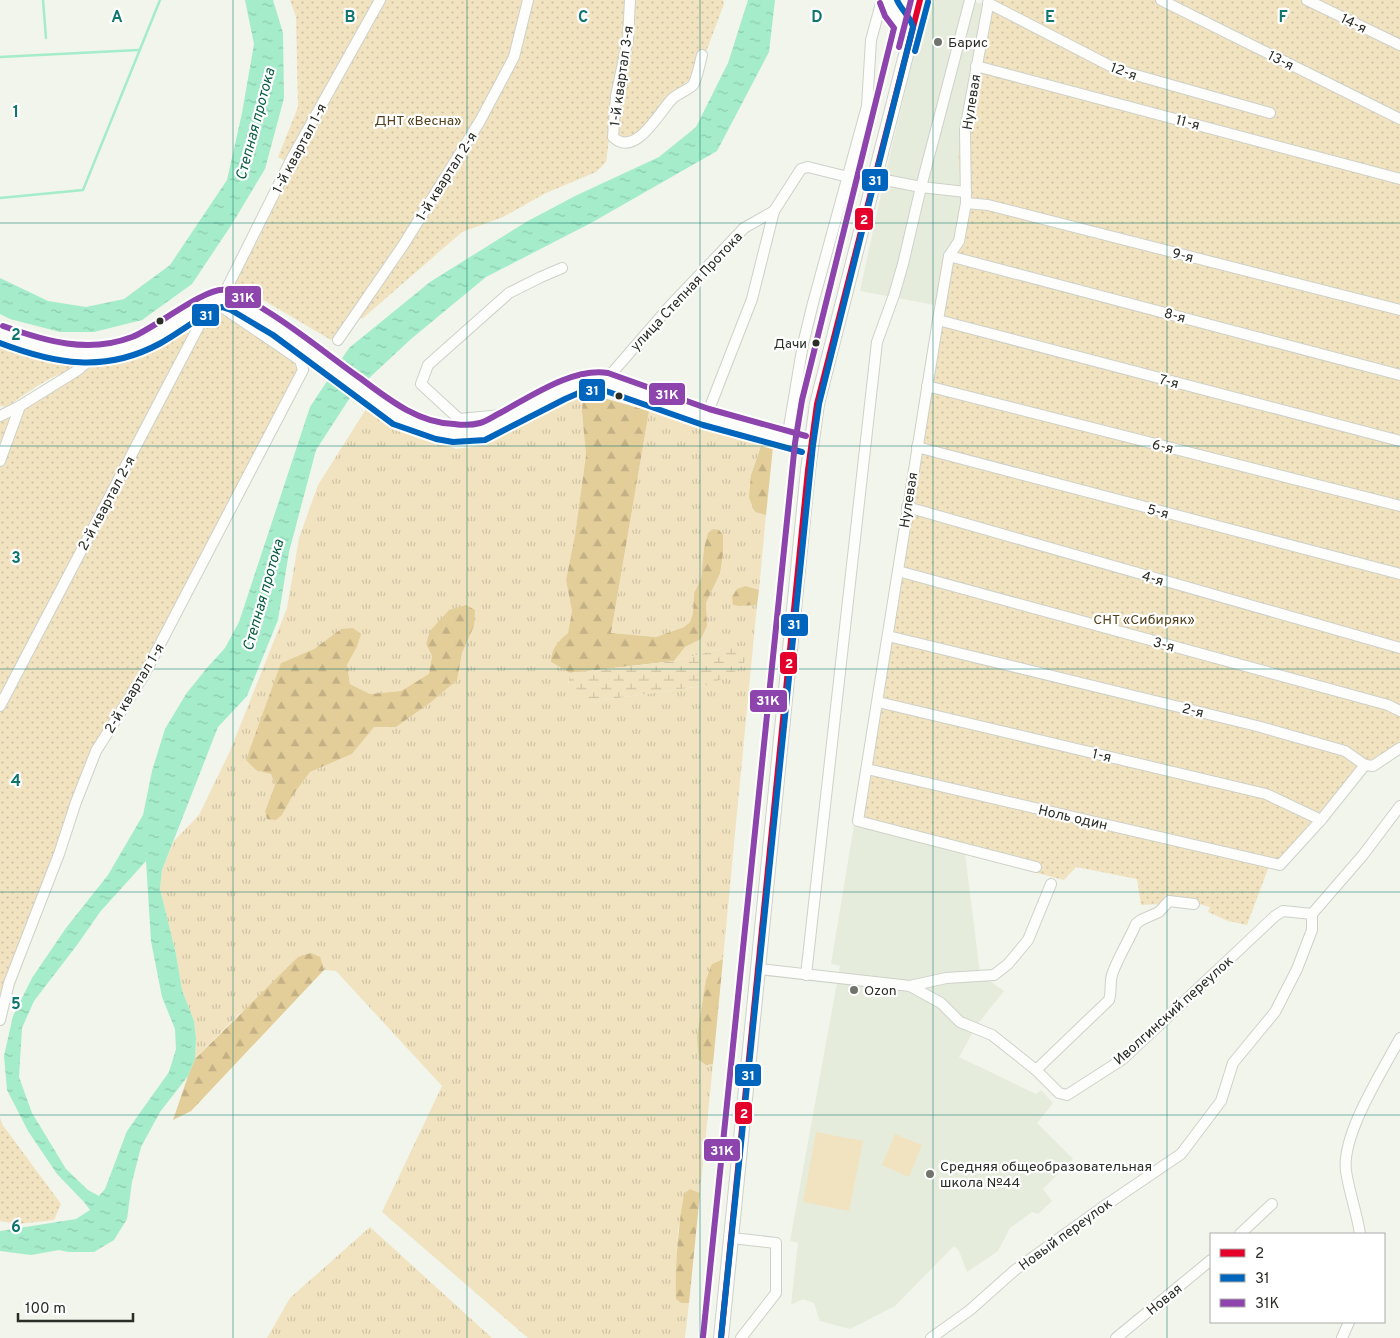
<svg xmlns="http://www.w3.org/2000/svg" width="1400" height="1338" viewBox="0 0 1400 1338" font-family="Overpass,sans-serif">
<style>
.built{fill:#e6ecdb}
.grass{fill:url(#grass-tufts);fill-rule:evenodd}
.forest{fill:url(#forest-firs)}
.wetland{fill:url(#wetland-marsh)}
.garden{fill:url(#garden-dots)}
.pitch{fill:#f1e3c0}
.water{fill:url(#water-ripples);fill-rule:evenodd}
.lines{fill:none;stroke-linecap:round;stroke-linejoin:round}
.stream{stroke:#a4ecca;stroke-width:2.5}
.minor-casing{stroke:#ced1c9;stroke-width:12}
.major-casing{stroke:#ced1c9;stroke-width:16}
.minor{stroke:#fdfefc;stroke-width:10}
.major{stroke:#fdfefc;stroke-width:14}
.bus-1-casing{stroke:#fff;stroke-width:10}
.bus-2-casing{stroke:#fff;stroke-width:10}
.bus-3-casing{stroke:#fff;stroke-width:10}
.bus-1{stroke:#e4002b;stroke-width:6}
.bus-2{stroke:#0065bd;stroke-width:6}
.bus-3{stroke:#8e44ad;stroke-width:6}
.grid{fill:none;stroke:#0f766e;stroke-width:1;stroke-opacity:0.55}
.poi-dot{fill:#71746c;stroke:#fff;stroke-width:2}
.bus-dot{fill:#2b2e27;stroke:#fff;stroke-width:2}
.labels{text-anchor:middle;stroke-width:4.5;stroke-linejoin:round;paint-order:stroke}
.bus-label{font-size:13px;fill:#2b2e27;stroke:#fff;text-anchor:end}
.street-label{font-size:14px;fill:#2b2e27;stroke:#fff}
.poi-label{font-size:14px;fill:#2b2e27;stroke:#fff;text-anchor:start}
.park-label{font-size:14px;fill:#53411c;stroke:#fff}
.water-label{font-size:15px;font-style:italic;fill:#085c41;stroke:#fff}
.grid-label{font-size:16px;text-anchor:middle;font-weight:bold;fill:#0f766e;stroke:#fff;stroke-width:4.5;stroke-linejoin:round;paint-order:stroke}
.line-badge{stroke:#fff;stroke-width:2}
.badge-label{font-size:14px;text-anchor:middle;font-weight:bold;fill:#fff}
</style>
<defs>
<pattern id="grass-tufts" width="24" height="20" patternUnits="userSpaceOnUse" patternTransform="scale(1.25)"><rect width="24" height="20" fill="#f1e3c0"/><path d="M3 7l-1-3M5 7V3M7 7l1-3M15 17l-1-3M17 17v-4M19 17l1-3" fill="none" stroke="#cfc3a5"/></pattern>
<pattern id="forest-firs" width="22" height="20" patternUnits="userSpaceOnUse" patternTransform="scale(1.25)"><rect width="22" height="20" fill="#e3cd99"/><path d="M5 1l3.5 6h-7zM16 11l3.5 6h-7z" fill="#c3b084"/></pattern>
<pattern id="wetland-marsh" width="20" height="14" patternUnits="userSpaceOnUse" patternTransform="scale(1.25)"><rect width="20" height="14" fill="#f1e3c0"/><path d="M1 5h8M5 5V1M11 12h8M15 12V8" fill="none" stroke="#cfc3a5"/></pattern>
<pattern id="garden-dots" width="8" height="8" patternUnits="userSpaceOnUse" patternTransform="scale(1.25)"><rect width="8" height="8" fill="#f1e3c0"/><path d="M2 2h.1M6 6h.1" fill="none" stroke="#cfc3a5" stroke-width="1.8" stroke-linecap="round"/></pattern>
<pattern id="water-ripples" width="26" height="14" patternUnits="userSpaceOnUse" patternTransform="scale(1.25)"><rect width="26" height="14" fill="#a4ecca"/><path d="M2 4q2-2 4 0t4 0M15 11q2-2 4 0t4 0" fill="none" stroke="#8dcbae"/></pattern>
</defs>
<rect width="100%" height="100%" fill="#f2f5eb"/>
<g class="built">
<polygon points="927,0 964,0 984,4 958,155 961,197 952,244 943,254 935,305 860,291 884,180"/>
<polygon points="854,825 965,854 980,974 1004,991 977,1025 959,1057 1036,1094 1041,1090 1053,1103 1037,1123 1073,1159 1043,1189 1052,1201 1038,1214 1032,1212 1010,1228 998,1251 967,1272 959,1251 954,1246 895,1306 850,1329 820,1321 814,1303 803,1299 791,1305 798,1243 790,1241 840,966 831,964"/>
</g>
<g class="grass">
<path d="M568 392H583L582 412 586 455 575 535 566 580 572 611 568 633 560 640 551 662 570 673 568 683 589 702 709 685 732 646 674 661 685 647 701 639 707 626 706 603 720 575 723 554V535L713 529 708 534 704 548 701 579 694 593 693 613 690 622 684 627 656 637 611 633 649 411 762 443 751 475 755 512 766 515 759 590 746 586 740 606 757 605 723 959 712 964 706 1065 713 1064 700 1193 690 1189 678 1230 676 1299 681 1303H689L685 1338H528L382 1212 442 1086 336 971 324 970 319 957 238 1015 195 1059 196 1038 194 1021 182 990 176 954 160 889 162 870 174 841 199 815 230 751 287 608 299 538 318 485 366 409 377 416 456 449 479 446ZM474 626 462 653 456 680 430 703 396 727H374L352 754 310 772 293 795 282 815 265 811 275 785 271 774 281 663 314 649 341 629 357 647 347 665 350 684 370 694 401 691 429 675 432 656 426 644Z"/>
<polygon points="370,1227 492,1338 267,1338 290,1298"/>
</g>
<g class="forest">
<path d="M583 392 649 411 611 633 656 637 684 627 690 622 693 613 694 593 701 579 704 548 708 533 713 529 719 530 723 535V554L720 574 706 603 707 626 701 639 685 647 674 661 570 673 551 662C552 648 557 642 568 633L572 611 566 580 575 535 586 455 582 412Z"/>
<polygon points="762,443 773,447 766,515 755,512 749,498 751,475"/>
<polygon points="746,586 759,590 757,605 740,606 733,605 732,597 737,589"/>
<polygon points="466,605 475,610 474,626 462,653 457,680 430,703 396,727 374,727 352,754 310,772 293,795 282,815 276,820 267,819 265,811 275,785 271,774 256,770 246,760 281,663 314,649 341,629 353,628 361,634 357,647 347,665 350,684 370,694 401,691 429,674 432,656 426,644 430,631 449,610"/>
<polygon points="311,953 320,957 324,970 191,1111 173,1120 188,1076 195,1059 298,957"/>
<polygon points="723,959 713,1064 706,1065 699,1060 697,1037 706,980 712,964"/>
<path d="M690 1189 700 1193 689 1303H681L676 1299C675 1263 678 1229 684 1194Z"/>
</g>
<path class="wetland" d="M732 646H744L747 652 744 664 732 674 709 685 589 702C571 697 566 691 570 673L674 661Z"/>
<g class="garden">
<polygon points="290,0 723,0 724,4 706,52 700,51 689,80 670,95 642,131 628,138 610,132 606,162 596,172 546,193 503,217 462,232 362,319 352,313 331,340 233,282 257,242 294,166 278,157 298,107 296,17"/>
<polygon points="985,0 1400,0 1400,741 1372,763 1365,760 1279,859 1272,858 1247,925 1228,921 1208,912 1210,907 1165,895 1162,904 1141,905 1137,879 1076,867 1064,880 854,825 900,521 943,254 952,244 961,197 958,155"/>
<path d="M219 312 290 358 297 367V373L140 675 95 743 72 796 48 870 10 966 0 1002V422L96 364 110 363 156 345 179 329 196 337C202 326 206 314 219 312Z"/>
<path d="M0 338 15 345 72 361 78 370C58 369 24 395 7 407L0 406Z"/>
<polygon points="0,1117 2,1124 61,1204 54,1220 17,1224 0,1221"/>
</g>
<g class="pitch">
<polygon points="816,1132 863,1141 849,1211 803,1202"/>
<polygon points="895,1134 922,1145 909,1177 882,1165"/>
</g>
<g class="water">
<polygon points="245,0 273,0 283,33 284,98 265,169 232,224 192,284 142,320 94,332 60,332 10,319 0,314 0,278 48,301 86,307 124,299 170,265 227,180 242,113 254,44"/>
<path d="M748 0H775L769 52 717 151 591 223 486 277 411 339 353 393 316 450 289 552 278 620 247 696 218 727 162 870 160 889 176 954 182 990 194 1021 196 1038 195 1059 188 1076 160 1112 141 1147 132 1182 127 1219 114 1240 94 1252H69L59 1250 31 1255 0 1251V1231L76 1219 90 1210 84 1202 57 1174 28 1131 7 1090 4 1056 13 1016 32 978 66 928 108 875 143 815 152 771 165 729 186 694 206 669 225 648 239 622 310 407 349 348 430 282 526 222 575 196 659 157 696 127 728 63ZM146 861 151 941 162 997 175 1029 176 1049 169 1072 127 1131 105 1189 99 1196 88 1190 66 1169 32 1113 19 1077 22 1028 34 1001 77 945 100 912Z"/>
</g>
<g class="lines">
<g class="stream">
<polyline points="43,0 46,38"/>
<polyline points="0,57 138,50"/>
<polyline points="0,198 83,190 160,0"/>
</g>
<g class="minor-casing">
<g id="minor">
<path d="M630 0 628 39 616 96 613 137C636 159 660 110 673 98 679 93 688 90 693 85 697 79 700 62 702 55"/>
<polyline points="888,0 892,11 904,26"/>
<polyline points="989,0 965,130 966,203 959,241 949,256 938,320 858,821 1036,867"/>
<polyline points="1161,0 1400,119"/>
<polyline points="1307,0 1400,45"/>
<polyline points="988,3 1118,70 1270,113"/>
<polyline points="976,66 1400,179"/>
<polyline points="875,178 921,187 966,192"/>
<polyline points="966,203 988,205 1400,310"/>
<polyline points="949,256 1400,375"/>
<polyline points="938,320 1400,441"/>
<path d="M0 334C54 355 102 366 155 336 177 323 197 306 222 298L235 302 278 328 310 353 397 416 438 431 453 433 482 432 561 391 578 384 595 380 605 381 706 417 804 444"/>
<polyline points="338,340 404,244 480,121 514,57 528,0"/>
<polyline points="605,381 670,306 744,228 774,211 801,169 808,167 848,177"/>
<polyline points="927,386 1400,506"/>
<polyline points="513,414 459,419 421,384 428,365 509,293 541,277 562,268"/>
<polyline points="0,416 20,406"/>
<polyline points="706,417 752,299 774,211"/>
<polyline points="787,439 803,344 813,303 867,106 871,40 882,0"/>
<polyline points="917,447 1400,574"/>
<polyline points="0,461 20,406 78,370 95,355"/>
<polyline points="907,507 1400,648"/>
<polyline points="898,571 1388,705 1400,711"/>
<polyline points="878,702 1266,794 1321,820"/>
<polyline points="0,706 212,301"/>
<polyline points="1365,765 1373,766 1400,748"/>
<polyline points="867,769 1280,865 1321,820 1365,765 1345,751 1257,726 888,636"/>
<polyline points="759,969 910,986 941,1003 960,1022 992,1035 1036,1070 1059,1093 1067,1095 1123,1059 1275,916 1283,911 1312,914"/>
<polyline points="806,975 877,342 894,295 903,264 921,187 970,0"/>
<polyline points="910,986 946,978 994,975 1008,964 1028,940 1051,884"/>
<polyline points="0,1020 9,983 59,854 76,802 96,751 144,675 303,370 300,360 222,307 222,298 292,158 380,0"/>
<path d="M1036 1070 1109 1000C1112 991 1109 981 1113 972 1119 956 1129 940 1136 924L1141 920 1159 912 1169 901 1194 904"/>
<polyline points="1240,1234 1272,1204"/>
<path d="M1360 1234C1357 1213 1349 1192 1346 1171 1341 1135 1383 1070 1400 1038"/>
<polyline points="732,1238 776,1243 776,1293 741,1338"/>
<polyline points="931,1338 970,1310 1015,1270 1100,1209 1181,1154 1221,1101 1233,1063 1275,1012 1297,969 1312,930 1312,914 1363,855 1400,806"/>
<polyline points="1116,1338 1211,1260"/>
<polyline points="1342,1338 1349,1322"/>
</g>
</g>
<g class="major-casing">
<polyline id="major" points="721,1338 808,470 817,404 920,0"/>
</g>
<use href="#minor" class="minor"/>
<use href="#major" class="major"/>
<g class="bus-1-casing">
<polyline id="bus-1" points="721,1338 808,470 817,404 920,0"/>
</g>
<g class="bus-2-casing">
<g id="bus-2">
<polyline points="915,51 928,2"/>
<path d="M0 343C55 364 105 373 159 344 181 332 199 316 222 307L231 310 273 335 393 424 436 439 453 442 485 440 565 399 581 392 596 389 603 390 703 425 802 452"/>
<path d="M721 1338 813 445 819 404 913 27C911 17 901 10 897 0"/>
</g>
</g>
<g class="bus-3-casing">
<g id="bus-3">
<polyline points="899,47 911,0"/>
<path d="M3 326C45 341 88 354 132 337 152 330 207 286 225 290 240 293 252 302 265 310 298 330 329 356 360 378 388 399 418 423 454 424 461 425 473 425 480 423 487 421 494 416 500 413 530 397 573 367 608 373L709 409 806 436"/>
<polyline points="703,1337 795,443 802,400 894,28 885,16 880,3"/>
</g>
</g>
<use href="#bus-1" class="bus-1"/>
<use href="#bus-2" class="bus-2"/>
<use href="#bus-3" class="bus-3"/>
</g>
<path class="grid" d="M233 0V1338M467 0V1338M700 0V1338M933 0V1338M1167 0V1338M0 223H1400M0 446H1400M0 669H1400M0 892H1400M0 1115H1400"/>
<g class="poi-dot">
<circle cx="938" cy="42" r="5"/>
<circle cx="854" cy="990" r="5"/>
<circle cx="930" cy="1174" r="5"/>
</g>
<g class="bus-dot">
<circle cx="160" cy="321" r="4.5"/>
<circle cx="816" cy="343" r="4.5"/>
<circle cx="619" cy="396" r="4.5"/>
</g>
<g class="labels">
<g class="bus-label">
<text x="807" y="348">Дачи</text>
</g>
<g class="street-label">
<text transform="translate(1354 23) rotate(26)" y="5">14-я</text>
<text transform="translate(1281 60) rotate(27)" y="5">13-я</text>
<text transform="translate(1124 71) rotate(20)" y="5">12-я</text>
<text transform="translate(621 76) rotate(-82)" y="5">1-й квартал 3-я</text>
<text transform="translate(971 102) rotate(-81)" y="5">Нулевая</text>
<text transform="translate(1188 122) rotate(15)" y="5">11-я</text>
<text transform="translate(299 148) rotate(-62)" y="5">1-й квартал 1-я</text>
<text transform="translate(446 176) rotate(-58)" y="5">1-й квартал 2-я</text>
<text transform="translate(1183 255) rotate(14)" y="5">9-я</text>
<text transform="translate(686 291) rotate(-47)" y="5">улица Степная Протока</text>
<text transform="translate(1175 315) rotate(15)" y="5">8-я</text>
<text transform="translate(1169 381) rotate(15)" y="5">7-я</text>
<text transform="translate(1163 446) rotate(14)" y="5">6-я</text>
<text transform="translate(908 500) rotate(-81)" y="5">Нулевая</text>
<text transform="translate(106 503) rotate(-62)" y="5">2-й квартал 2-я</text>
<text transform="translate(1158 511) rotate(15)" y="5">5-я</text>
<text transform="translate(1153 578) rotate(16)" y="5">4-я</text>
<text transform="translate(1164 644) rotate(15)" y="5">3-я</text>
<text transform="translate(134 688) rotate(-59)" y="5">2-й квартал 1-я</text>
<text transform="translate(1193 710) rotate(14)" y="5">2-я</text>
<text transform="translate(1102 755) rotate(13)" y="5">1-я</text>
<text transform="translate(1073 817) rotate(13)" y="5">Ноль один</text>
<text transform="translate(1173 1010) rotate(-42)" y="5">Иволгинский переулок</text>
<text transform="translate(1065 1234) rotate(-36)" y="5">Новый переулок</text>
<text transform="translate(1164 1299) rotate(-39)" y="5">Новая</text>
</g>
<g class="poi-label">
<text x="948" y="47">Барис</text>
<text x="864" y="995">Ozon</text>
<text x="940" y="1171">Средняя общеобразовательная<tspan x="940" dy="16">школа №44</tspan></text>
</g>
<g class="park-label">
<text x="418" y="125">ДНТ «Весна»</text>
<text x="1144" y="624">СНТ «Сибиряк»</text>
</g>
<g class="water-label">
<text transform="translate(255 124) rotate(-75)" y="5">Степная протока</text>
<text transform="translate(263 595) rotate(-74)" y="5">Степная протока</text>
</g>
</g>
<g class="grid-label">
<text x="117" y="22">A</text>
<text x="350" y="22">B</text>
<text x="583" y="22">C</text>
<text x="817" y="22">D</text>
<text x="1050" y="22">E</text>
<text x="1283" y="22">F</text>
<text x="16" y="117">1</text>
<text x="16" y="340">2</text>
<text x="16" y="563">3</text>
<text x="16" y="786">4</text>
<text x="16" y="1009">5</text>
<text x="16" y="1232">6</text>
</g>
<g class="line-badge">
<rect x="861" y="168" width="28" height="24" rx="5" fill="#0065bd"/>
<rect x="854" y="207" width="20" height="24" rx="5" fill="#e4002b"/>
<rect x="224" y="285" width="38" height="24" rx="5" fill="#8e44ad"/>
<rect x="191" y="303" width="29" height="24" rx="5" fill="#0065bd"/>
<rect x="578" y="378" width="28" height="24" rx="5" fill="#0065bd"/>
<rect x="648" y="382" width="38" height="24" rx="5" fill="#8e44ad"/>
<rect x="780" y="613" width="29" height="24" rx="5" fill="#0065bd"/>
<rect x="779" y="651" width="19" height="24" rx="5" fill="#e4002b"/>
<rect x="749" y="689" width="39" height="24" rx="5" fill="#8e44ad"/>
<rect x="734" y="1063" width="28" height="24" rx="5" fill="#0065bd"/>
<rect x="734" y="1101" width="19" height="24" rx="5" fill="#e4002b"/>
<rect x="703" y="1138" width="38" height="24" rx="5" fill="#8e44ad"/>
</g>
<g class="badge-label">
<text x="875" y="185">31</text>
<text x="864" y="224">2</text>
<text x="243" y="302">31К</text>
<text x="206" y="320">31</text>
<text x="592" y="395">31</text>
<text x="667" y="399">31К</text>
<text x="794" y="629">31</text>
<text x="789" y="668">2</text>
<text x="768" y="705">31К</text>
<text x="748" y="1080">31</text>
<text x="744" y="1118">2</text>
<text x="722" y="1155">31К</text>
</g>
<rect x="1210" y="1233" width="175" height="90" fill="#ffffff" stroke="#aaaba9"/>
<rect x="1220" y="1249" width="25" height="8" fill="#e4002b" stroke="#aaaba9"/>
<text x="1255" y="1258" font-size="15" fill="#2b2e27">2</text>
<rect x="1220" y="1274" width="25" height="8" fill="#0065bd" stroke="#aaaba9"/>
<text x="1255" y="1283" font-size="15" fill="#2b2e27">31</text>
<rect x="1220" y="1299" width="25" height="8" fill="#8e44ad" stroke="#aaaba9"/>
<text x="1255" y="1308" font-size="15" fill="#2b2e27">31К</text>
<path d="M18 1313v8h115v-8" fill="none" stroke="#2b2e27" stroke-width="2.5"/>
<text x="25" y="1313" font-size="15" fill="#2b2e27" stroke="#ffffff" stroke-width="4" paint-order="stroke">100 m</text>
</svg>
